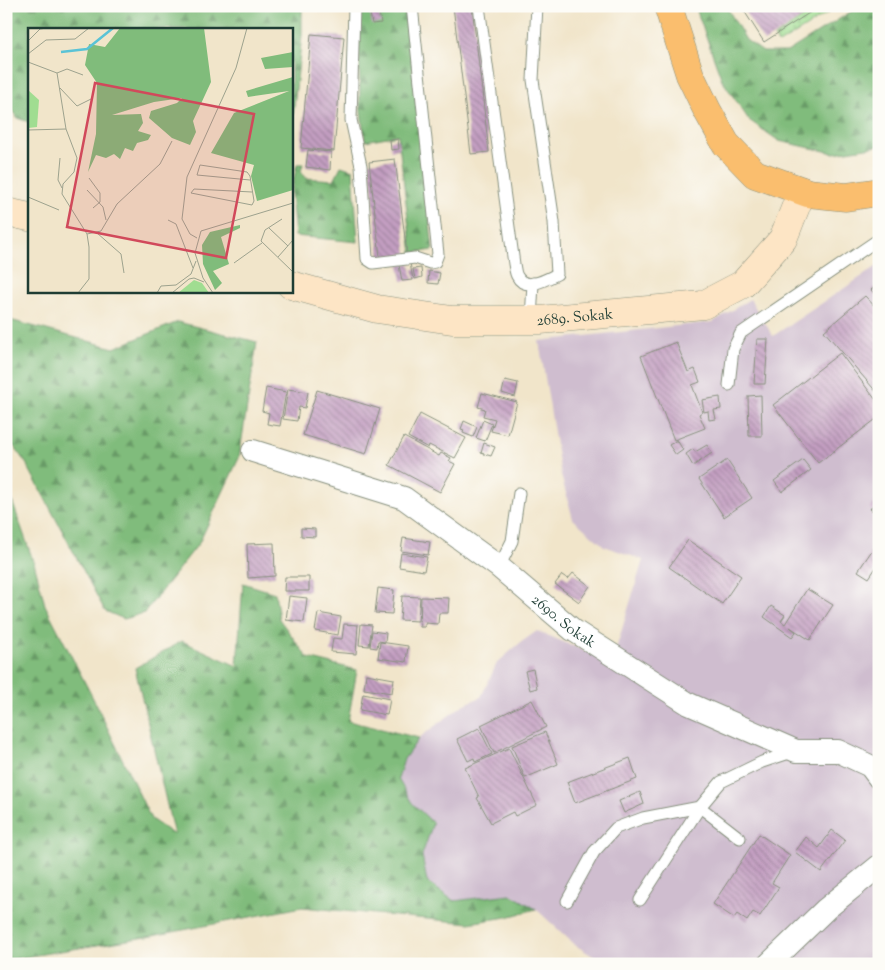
<svg xmlns="http://www.w3.org/2000/svg" width="885" height="970" viewBox="0 0 885 970" font-family="'Sorts Mill Goudy',serif">
<style>
.industrial{fill:#cfbdcf}
.grass{fill:url(#grass-dots);stroke:#608d62}
.forest{fill:url(#forest-firs);stroke:#507c58}
.building{fill:url(#building-back-hatch)}
.lines{fill:none;stroke-linecap:round;stroke-linejoin:round}
.service-casing{stroke:#88917f;stroke-width:13}
.minor-casing{stroke:#88917f;stroke-width:24}
.secondary-casing{stroke:#88917f;stroke-width:29}
.primary-casing{stroke:#88917f;stroke-width:29}
.service{stroke:#fff;stroke-width:11}
.minor{stroke:#fff;stroke-width:22}
.secondary{stroke:#fde5c5;stroke-width:28}
.primary{stroke:#fabe6e;stroke-width:28}
.labels{text-anchor:middle;stroke-width:5;stroke-linejoin:round;paint-order:stroke}
.street-label{font-size:15px;fill:#1f3d34;stroke:#fdfcf7}
.inset-river{fill:none;stroke:#5ac3d6;stroke-width:2.5}
.inset-road{fill:none;stroke:#9da28e;stroke-width:1}
.view{fill:#d1495b;fill-opacity:0.15;stroke:#d1495b;stroke-width:2.5}
.inset-edge{fill:none;stroke:#1f3d34;stroke-width:2.5}
</style>
<defs>
<pattern id="grass-dots" width="8" height="8" patternUnits="userSpaceOnUse" patternTransform="scale(1.25)"><rect width="8" height="8" fill="#a0dd91"/><path d="M2 2h.1M6 6h.1" fill="none" stroke="#82b477" stroke-width="1.8" stroke-linecap="round"/></pattern>
<pattern id="forest-firs" width="22" height="20" patternUnits="userSpaceOnUse" patternTransform="scale(1.25)"><rect width="22" height="20" fill="#80bc7b"/><path d="M5 1l3.5 6h-7zM16 11l3.5 6h-7z" fill="#689a66"/></pattern>
<pattern id="building-back-hatch" width="6" height="6" patternUnits="userSpaceOnUse" patternTransform="scale(1.25)"><rect width="6" height="6" fill="#c39ec1"/><path d="M-1 5l2 2M0 0l6 6M5-1l2 2" fill="none" stroke="#9e829e"/></pattern>
</defs>
<rect width="100%" height="100%" fill="#fdfcf7"/>
<filter id="ink" filterUnits="userSpaceOnUse"><feTurbulence type="fractalNoise" baseFrequency=".02" numOctaves="2"/><feDisplacementMap in="SourceGraphic" scale="10" xChannelSelector="R" yChannelSelector="G"/><feConvolveMatrix kernelMatrix="1 2 1 2 8 2 1 2 1" color-interpolation-filters="sRGB"/></filter>
<filter id="wash" filterUnits="userSpaceOnUse"><feTurbulence type="fractalNoise" baseFrequency=".0096" numOctaves="4" result="noise"/><feDisplacementMap in="SourceGraphic" scale="20" xChannelSelector="R" yChannelSelector="G"/><feGaussianBlur stdDeviation="1.12" result="paint"/><feColorMatrix in="noise" values="0 0 0 0 0 0 0 0 0 0 0 0 0 0 0 0 0 1.4 0 .05"/><feComposite in="paint" operator="in"/></filter>
<g filter="url(#wash)">
<rect width="100%" height="100%" fill="#f1e5ca"/>
<polygon class="industrial" points="879,265 879,964 596,964 597,961 596,958 575,945 536,909 510,894 454,901 427,882 422,855 433,823 412,803 398,779 404,759 419,738 463,705 481,697 497,663 520,643 537,631 612,662 643,560 604,546 573,519 561,475 539,341 713,322 750,299 773,336"/>
<polygon class="grass" points="821,6 839,6 779,44 774,37"/>
<g class="forest">
<polygon points="6,6 302,6 302,35 291,133 291,29 29,29 29,122 17,118 6,99"/>
<polygon points="380,6 403,6 406,10 433,250 412,253 398,135 365,141 360,104 359,11"/>
<polygon points="695,6 726,6 746,40 763,52 787,52 860,6 879,6 879,146 834,153 779,141 749,120 722,80"/>
<polygon points="297,164 303,164 301,171 305,178 334,180 341,166 353,170 358,242 295,236 291,193"/>
<polygon points="6,319 114,348 178,322 257,342 239,458 199,543 144,613 124,619 105,611 26,463 6,436"/>
<polygon points="6,484 35,566 45,605 97,706 151,819 174,835 135,668 182,641 237,666 243,583 275,593 279,619 308,658 357,670 348,721 419,738 404,759 398,779 412,803 433,823 422,855 427,882 454,901 510,894 536,909 507,917 469,923 302,907 152,936 6,960"/>
</g>
<g id="blocks">
<g class="building">
<rect x="309" y="6" width="22" height="2"/>
<polygon points="453,6 472,6 489,152 471,154"/>
<polygon points="741,6 820,6 764,42"/>
<polygon points="378,7 381,23 372,24 369,8"/>
<polygon points="311,34 344,37 334,151 301,148"/>
<polygon points="398,139 399,149 391,150 390,140"/>
<polygon points="308,150 331,152 330,170 306,167"/>
<polygon points="395,159 407,254 380,257 369,162"/>
<polygon points="410,263 413,280 402,281 399,265"/>
<polygon points="421,268 422,277 415,279 413,269"/>
<polygon points="429,271 440,273 438,284 428,283"/>
<polygon points="879,283 879,299 871,290"/>
<polygon points="865,296 879,311 879,395 824,331"/>
<polygon points="757,339 768,339 765,384 754,384"/>
<polygon points="676,342 688,372 695,369 700,382 692,385 702,412 699,414 705,428 674,440 641,356"/>
<polygon points="840,353 879,404 879,417 818,463 773,405"/>
<polygon points="505,380 518,383 515,397 502,393"/>
<polygon points="266,388 286,392 280,426 267,424 269,413 262,411"/>
<polygon points="288,389 308,392 305,408 299,407 297,421 283,419"/>
<polygon points="317,390 380,409 366,454 303,435"/>
<polygon points="482,393 517,402 508,435 491,431 495,419 483,416 485,409 478,407"/>
<polygon points="761,395 762,436 749,436 748,396"/>
<polygon points="720,397 721,409 714,410 716,419 709,420 708,411 704,412 702,400"/>
<polygon points="420,414 466,438 455,458 429,445 428,448 408,437"/>
<polygon points="483,420 492,424 485,441 476,438"/>
<polygon points="464,421 477,427 473,437 463,433 464,430 461,429"/>
<polygon points="404,437 439,456 441,453 451,458 449,461 455,464 440,492 389,465"/>
<polygon points="677,440 683,450 676,455 669,445"/>
<polygon points="484,443 495,447 491,456 481,453"/>
<polygon points="707,445 712,453 693,466 686,454 693,449 695,452"/>
<polygon points="727,460 752,498 724,517 699,479"/>
<polygon points="803,460 811,470 782,492 774,481"/>
<polygon points="879,497 879,515 870,509"/>
<polygon points="301,528 315,529 315,537 301,536"/>
<polygon points="403,538 430,542 428,555 401,551"/>
<polygon points="688,540 741,576 722,604 669,567"/>
<polygon points="879,540 879,563 869,578 858,571"/>
<polygon points="274,543 275,576 248,578 247,544"/>
<polygon points="401,553 427,557 424,571 399,567"/>
<polygon points="573,573 590,586 579,602 555,584 562,575 568,579"/>
<polygon points="285,577 309,577 309,591 284,591"/>
<polygon points="378,588 394,590 392,614 375,613"/>
<polygon points="807,589 833,605 810,640 790,627 796,632 792,637 764,617 771,606 785,615 781,621 785,624"/>
<polygon points="289,596 307,598 304,622 286,620"/>
<polygon points="402,596 420,597 418,621 400,620"/>
<polygon points="421,597 449,598 448,613 439,613 438,624 425,623 425,627 420,627"/>
<polygon points="318,613 341,617 338,635 315,631"/>
<polygon points="344,624 358,625 356,654 331,652 333,638 342,639"/>
<polygon points="361,624 372,625 369,646 359,645"/>
<polygon points="372,631 386,633 385,642 378,641 377,648 370,647"/>
<polygon points="380,642 408,646 406,662 378,658"/>
<polygon points="533,669 537,688 530,690 525,671"/>
<polygon points="366,674 394,679 392,693 364,689"/>
<polygon points="363,694 390,699 387,715 360,710"/>
<polygon points="532,700 546,727 494,753 481,725"/>
<polygon points="479,728 492,754 475,762 474,758 468,761 457,739"/>
<polygon points="545,732 558,764 525,778 512,746"/>
<polygon points="509,748 537,805 515,816 513,812 491,823 477,798 479,797 465,768"/>
<polygon points="630,758 637,779 575,803 567,782"/>
<polygon points="640,792 644,804 624,813 619,801"/>
<polygon points="832,830 845,840 821,872 795,852 806,837 819,848"/>
<polygon points="759,834 790,855 772,883 779,887 760,916 753,912 747,921 737,914 734,918 713,904"/>
</g>
</g>
</g>
<g filter="url(#ink)">
<use href="#blocks" fill-opacity="0" stroke="#88917f" stroke-width="1"/>
<g class="lines">
<g class="service-casing">
<g id="service">
<polyline points="354,6 351,120 361,166 367,259 373,263 415,258 430,263 435,262 438,254 412,6"/>
<path d="M479 6 514 264C515 268 515 273 517 276 525 292 547 279 557 274L554 222 533 80 537 6"/>
<polyline points="531,320 533,283"/>
<polyline points="729,385 733,349 741,333 879,239"/>
<polyline points="499,567 512,541 519,493"/>
<polyline points="640,900 700,807 721,782 762,762 792,752"/>
<polyline points="567,901 594,852 616,828 643,818 700,807 740,838"/>
</g>
</g>
<g class="minor-casing">
<g id="minor">
<path id="s1" d="M253 451 404 498 499 567 573 630 689 704 796 751H838L870 766 879 778"/>
<polyline points="769,964 826,909 879,866"/>
</g>
</g>
<g class="secondary-casing">
<g id="secondary">
<polyline points="6,212 29,217"/>
<path id="s2" d="M291 285 377 309 452 320H540L703 305 743 284 783 239 802 191"/>
</g>
</g>
<g class="primary-casing">
<polyline id="primary" points="668,6 690,75 707,110 726,144 755,174 808,193 846,197 879,192"/>
</g>
<use href="#service" class="service"/>
<use href="#minor" class="minor"/>
<use href="#secondary" class="secondary"/>
<use href="#primary" class="primary"/>
</g>
</g>
<g class="labels">
<g class="street-label">
<text dy="5" stroke="none"><textPath href="#s2" startOffset="288">2689. Sokak</textPath></text>
<text dy="5" stroke="none"><textPath href="#s1" startOffset="360">2690. Sokak</textPath></text>
</g>
</g>
<g transform="translate(28 28)">
<rect width="265" height="265" fill="#f1e5ca"/>
<path d="M166 252 174 255 181 265H150Z" fill="#a0dd91"/>
<path d="M92 0H176L183 54 165 93 168 104 162 117 144 110 121 90 123 83 149 75 154 70 126 74 84 87 113 86 115 95 110 103 123 107 120 112 109 115 105 123 97 120 92 131 86 126 78 130 68 127 60 144 68 106 69 55 57 37 61 16 77 19ZM265 24V39L237 41 233 30ZM265 49V162L229 173 223 148 226 137 183 125 206 85 261 63 220 69 218 63ZM212 197V200L193 209 201 236 185 243 194 255 187 262 175 236 174 217 182 204Z" fill="#80bc7b"/>
<path d="M0 62 11 72 9 99 0 100Z" fill="#a0dd91"/>
<path class="inset-river" d="M33 24 59 21 85 0"/>
<path class="inset-road" d="M0 13 12 1 19 0M0 26 18 12 47 11 61 0M0 34 29 45 39 41 55 47M29 45 38 101 49 130 46 144 35 156 34 166 59 206 61 219V251L50 265M32 60 49 78 63 71M0 102 38 101M32 130 30 152 34 160M61 150 72 165V174L65 180M222 152 169 147 172 137 219 144 222 148 226 173 224 177 163 165 166 161 224 164M59 162 75 179 78 192M0 169 31 182M254 191 237 202 233 213 265 244M140 192 148 196 165 240M241 200 260 218M69 205 93 226 96 245M59 206 73 203 89 176 132 136 144 113M169 210 162 206 154 191 159 149 208 40 219 0M250 229 265 212M206 235 234 215M129 265 133 258 148 257 163 246 168 233M144 265 161 251 166 250 176 254M185 265 175 250 167 225 173 203 265 175"/>
<path class="view" d="M67 55 226 86 198 230 39 199Z"/>
<rect width="265" height="265" class="inset-edge"/>
</g>
<rect width="885" height="970" fill="none" stroke="#fdfcf7" stroke-width="25"/>
</svg>
